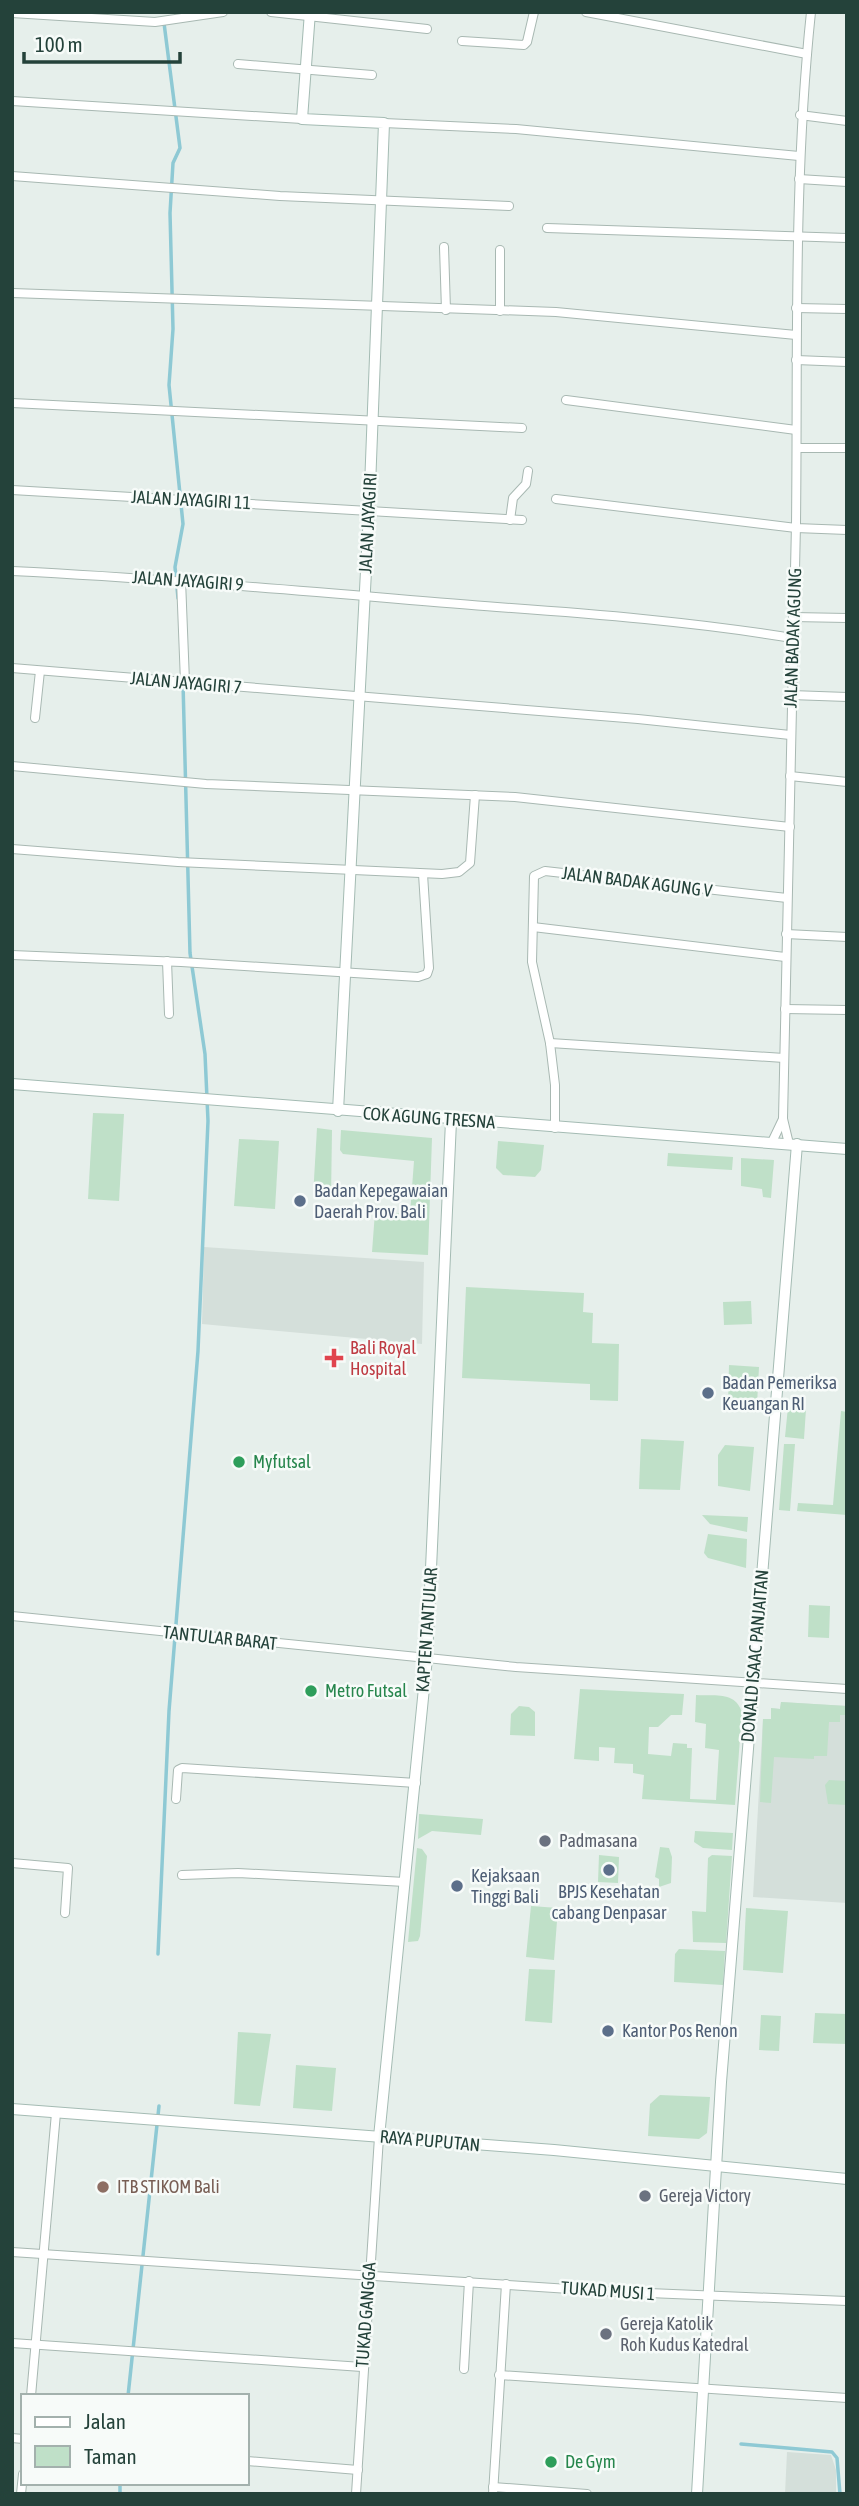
<svg xmlns="http://www.w3.org/2000/svg" width="859" height="2506" viewBox="0 0 859 2506" font-family="'Asap Condensed',sans-serif">
<style>
.built{fill:#d4dfda}
.green{fill:#bfe0c8}
.lines{fill:none;stroke-linecap:round;stroke-linejoin:round}
.stream{stroke:#8ec9d4;stroke-width:3.5}
.street-casing{stroke:#a8b8b2;stroke-width:10}
.secondary-casing{stroke:#a4bbb3;stroke-width:12}
.street{stroke:#fff;stroke-width:8}
.secondary{stroke:#fff;stroke-width:10}
.service-dot{fill:#5c6f8a;stroke:#f7fbf9;stroke-width:2.5}
.health-dot{fill:#e0444e;stroke:#f7fbf9;stroke-width:2.5}
.leisure-dot{fill:#2e9e5b;stroke:#f7fbf9;stroke-width:2.5}
.worship-dot{fill:#6b7280;stroke:#f7fbf9;stroke-width:2.5}
.education-dot{fill:#8d6e63;stroke:#f7fbf9;stroke-width:2.5}
.labels{text-anchor:middle;stroke-width:5;stroke-linejoin:round;paint-order:stroke}
.street-label{font-size:18px;fill:#24423a;stroke:#f7fbf9}
.service-label{font-size:18px;fill:#4e5e75;stroke:#f7fbf9;text-anchor:start}
.health-label{font-size:18px;fill:#be3a42;stroke:#f7fbf9;text-anchor:start}
.leisure-label{font-size:18px;fill:#27864d;stroke:#f7fbf9;text-anchor:start}
.worship-label{font-size:18px;fill:#5b616d;stroke:#f7fbf9;text-anchor:start}
.education-label{font-size:18px;fill:#785e54;stroke:#f7fbf9;text-anchor:start}
</style>
<rect width="100%" height="100%" fill="#e6efeb"/>
<g class="built">
<polygon points="204,1247 424,1262 422,1344 202,1324"/>
<polygon points="781,1702 847,1706 847,1903 753,1897 763,1719 771,1719 771,1708 780,1709"/>
<polygon points="787,2452 831,2455 836,2470 836,2494 785,2494"/>
</g>
<g class="green">
<polygon points="93,1113 124,1114 119,1201 88,1199"/>
<polygon points="317,1128 332,1130 331,1198 313,1197"/>
<polygon points="341,1130 432,1138 428,1255 372,1252 375,1212 410,1214 414,1161 343,1154 340,1150"/>
<polygon points="239,1139 279,1141 275,1209 234,1206"/>
<polygon points="498,1141 544,1145 541,1170 535,1177 503,1175 496,1168"/>
<polygon points="668,1153 733,1157 732,1170 667,1166"/>
<polygon points="741,1158 774,1160 771,1198 763,1197 762,1189 741,1186"/>
<polygon points="466,1287 584,1293 583,1312 593,1313 592,1343 619,1344 618,1401 590,1400 590,1384 462,1378"/>
<polygon points="751,1301 752,1324 724,1325 723,1302"/>
<polygon points="729,1365 759,1367 757,1405 728,1404"/>
<polygon points="788,1407 806,1409 804,1439 785,1437"/>
<polygon points="841,1411 847,1412 847,1515 797,1511 798,1503 833,1505"/>
<polygon points="641,1439 684,1441 680,1490 639,1489"/>
<polygon points="784,1444 795,1444 790,1511 779,1510"/>
<polygon points="725,1445 754,1447 750,1491 718,1486 718,1455"/>
<polygon points="702,1515 748,1517 747,1532 710,1524"/>
<polygon points="708,1534 747,1539 746,1568 708,1558 704,1553"/>
<polygon points="809,1605 830,1606 829,1638 808,1637"/>
<path d="M580 1689 684 1694 682 1715H671L658 1727H649L648 1754 671 1756 673 1743 687 1744V1748H692L690 1799 716 1800 719 1750 705 1748 706 1724 695 1722 696 1695C715 1696 735 1691 742 1712L735 1805 642 1799 644 1775 633 1773V1764L614 1763 615 1748 599 1747V1761L574 1759Z"/>
<polygon points="781,1702 847,1706 847,1715 840,1715 840,1722 829,1722 827,1756 814,1756 814,1759 774,1757 771,1803 760,1802 763,1719 771,1719 771,1708 780,1709"/>
<polygon points="519,1706 529,1707 535,1712 535,1736 510,1735 511,1714"/>
<polygon points="829,1780 847,1781 847,1805 828,1804 825,1785"/>
<polygon points="419,1814 483,1819 481,1835 432,1831 418,1839"/>
<polygon points="695,1831 733,1833 732,1850 703,1848 694,1842"/>
<polygon points="660,1847 669,1848 672,1857 671,1883 659,1887 659,1879 655,1877"/>
<polygon points="417,1848 422,1849 427,1856 420,1936 418,1941 408,1942"/>
<polygon points="599,1855 619,1857 618,1883 598,1882"/>
<polygon points="712,1855 732,1856 726,1943 693,1942 692,1911 706,1912 708,1858"/>
<polygon points="531,1906 558,1908 554,1960 526,1957"/>
<polygon points="746,1908 788,1911 783,1973 743,1970"/>
<polygon points="679,1949 725,1951 723,1985 674,1982 675,1954"/>
<polygon points="529,1969 555,1970 552,2023 525,2021"/>
<polygon points="815,2013 847,2014 847,2044 813,2043"/>
<polygon points="761,2015 781,2016 779,2051 759,2050"/>
<polygon points="238,2032 271,2034 260,2106 234,2104"/>
<polygon points="296,2065 336,2068 332,2111 293,2108"/>
<polygon points="660,2095 710,2097 707,2133 699,2139 648,2136 650,2104"/>
</g>
<g class="lines">
<g class="stream">
<polyline points="164,23 180,148 173,163 170,213 173,329 169,385 183,524 175,567 178,598"/>
<polyline points="158,1954 169,1711 198,1351 208,1121 205,1054 190,953 183,683"/>
<polyline points="128,2396 159,2106"/>
<polyline points="741,2444 832,2452 837,2458 840,2494"/>
<polyline points="120,2494 120,2483"/>
</g>
<g class="street-casing">
<g id="street">
<polyline points="271,12 427,29"/>
<polyline points="586,12 807,54"/>
<polyline points="12,13 155,22 223,12"/>
<polyline points="462,41 524,45 527,42 534,12"/>
<polyline points="238,64 372,75"/>
<polyline points="12,101 302,119"/>
<polyline points="800,115 847,121"/>
<polyline points="384,123 516,129 799,156"/>
<polyline points="12,176 280,196 509,206"/>
<polyline points="799,179 847,182"/>
<polyline points="547,228 847,238"/>
<polyline points="444,247 446,310"/>
<polyline points="500,250 500,311"/>
<polyline points="12,293 556,312 796,335"/>
<polyline points="796,308 847,309"/>
<polyline points="796,360 847,362"/>
<polyline points="566,400 796,430"/>
<polyline points="12,403 522,428"/>
<polyline points="797,448 847,448"/>
<polyline points="12,490 522,520"/>
<polyline points="556,499 796,528 847,530"/>
<polyline points="510,520 513,498 526,484 528,471"/>
<path d="M12 571C174 579 336 594 497 607 596 614 694 622 792 638"/>
<polyline points="181,580 185,682"/>
<polyline points="793,617 847,618"/>
<polyline points="12,668 638,719 790,735"/>
<polyline points="791,695 847,697"/>
<polyline points="35,718 40,671"/>
<polyline points="12,766 206,784 515,797 790,827"/>
<polyline points="790,776 847,782"/>
<polyline points="12,849 178,862 442,874 459,872 470,863 475,795"/>
<polyline points="533,927 785,957"/>
<polyline points="786,934 847,937"/>
<polyline points="12,955 181,962 418,977 427,974 429,968 423,874"/>
<polyline points="167,961 169,1014"/>
<polyline points="785,1009 847,1010"/>
<polyline points="550,1043 784,1058"/>
<polyline points="555,1128 555,1085 550,1043 532,962 534,876 545,871 787,898"/>
<polyline points="772,1142 783,1119"/>
<path d="M789 1144 783 1119C786 920 793 722 796 524 798 353 793 183 811 12"/>
<polyline points="12,1616 516,1667 847,1689"/>
<polyline points="176,1799 178,1770 182,1768 416,1783"/>
<polyline points="12,1863 68,1868 65,1913"/>
<polyline points="182,1875 238,1873 405,1882"/>
<polyline points="12,2252 600,2291 847,2301"/>
<polyline points="12,2343 362,2367"/>
<polyline points="464,2369 469,2281"/>
<polyline points="499,2375 847,2398"/>
<polyline points="31,2396 56,2113"/>
<polyline points="12,2438 23,2439"/>
<polyline points="247,2461 358,2470"/>
<polyline points="493,2487 587,2494"/>
<polyline points="21,2494 23,2474"/>
<polyline points="356,2494 379,2137"/>
<polyline points="493,2494 506,2284"/>
</g>
</g>
<g class="secondary-casing">
<g id="secondary">
<polyline points="310,12 302,119 384,123 369,513 338,1111"/>
<polyline points="12,1084 847,1149"/>
<polyline points="12,2109 554,2150 847,2179"/>
<polyline points="379,2137 427,1658 451,1121"/>
<polyline points="697,2494 721,2082 797,1144"/>
</g>
</g>
<use href="#street" class="street"/>
<use href="#secondary" class="secondary"/>
</g>
<g class="service-dot">
<circle cx="300" cy="1201" r="7"/>
<circle cx="708" cy="1393" r="7"/>
<circle cx="609" cy="1870" r="7"/>
<circle cx="457" cy="1886" r="7"/>
<circle cx="608" cy="2031" r="7"/>
</g>
<path class="health-dot" d="M330.5 1347.5h7v7h7v7h-7v7h-7v-7h-7v-7h7z"/>
<g class="leisure-dot">
<circle cx="239" cy="1462" r="7"/>
<circle cx="311" cy="1691" r="7"/>
<circle cx="551" cy="2462" r="7"/>
</g>
<g class="worship-dot">
<circle cx="545" cy="1841" r="7"/>
<circle cx="645" cy="2196" r="7"/>
<circle cx="606" cy="2334" r="7"/>
</g>
<circle class="education-dot" cx="103" cy="2187" r="7"/>
<g class="labels">
<g class="street-label">
<text transform="translate(191 500) rotate(3)" y="6">JALAN JAYAGIRI 11</text>
<text transform="translate(368 523) rotate(-87)" y="6">JALAN JAYAGIRI</text>
<text transform="translate(188 581) rotate(4)" y="6">JALAN JAYAGIRI 9</text>
<text transform="translate(793 638) rotate(-88)" y="6">JALAN BADAK AGUNG</text>
<text transform="translate(186 683) rotate(5)" y="6">JALAN JAYAGIRI 7</text>
<text transform="translate(637 882) rotate(7)" y="6">JALAN BADAK AGUNG V</text>
<text transform="translate(429 1118) rotate(4)" y="6">COK AGUNG TRESNA</text>
<text transform="translate(427 1630) rotate(-86)" y="6">KAPTEN TANTULAR</text>
<text transform="translate(220 1638) rotate(6)" y="6">TANTULAR BARAT</text>
<text transform="translate(755 1656) rotate(-85)" y="6">DONALD ISAAC PANJAITAN</text>
<text transform="translate(430 2141) rotate(5)" y="6">RAYA PUPUTAN</text>
<text transform="translate(608 2291) rotate(4)" y="6">TUKAD MUSI 1</text>
<text transform="translate(366 2315) rotate(-86)" y="6">TUKAD GANGGA</text>
</g>
<g class="service-label">
<text x="314" y="1197">Badan Kepegawaian<tspan x="314" dy="21">Daerah Prov. Bali</tspan></text>
<text x="722" y="1389">Badan Pemeriksa<tspan x="722" dy="21">Keuangan RI</tspan></text>
<text x="471" y="1882">Kejaksaan<tspan x="471" dy="21">Tinggi Bali</tspan></text>
<text x="609" y="1898" text-anchor="middle">BPJS Kesehatan<tspan x="609" dy="21">cabang Denpasar</tspan></text>
<text x="622" y="2037">Kantor Pos Renon</text>
</g>
<g class="health-label">
<text x="350" y="1354">Bali Royal<tspan x="350" dy="21">Hospital</tspan></text>
</g>
<g class="leisure-label">
<text x="253" y="1468">Myfutsal</text>
<text x="325" y="1697">Metro Futsal</text>
<text x="565" y="2468">De Gym</text>
</g>
<g class="worship-label">
<text x="559" y="1847">Padmasana</text>
<text x="659" y="2202">Gereja Victory</text>
<text x="620" y="2330">Gereja Katolik<tspan x="620" dy="21">Roh Kudus Katedral</tspan></text>
</g>
<g class="education-label">
<text x="117" y="2193">ITB STIKOM Bali</text>
</g>
</g>
<rect width="859" height="2506" fill="none" stroke="#24423a" stroke-width="28"/>
<rect x="21" y="2394" width="228" height="91" fill="#f7fbf9" stroke="#a3b1ad" stroke-width="2"/>
<rect x="35" y="2417" width="35" height="10" fill="#ffffff" stroke="#a3b1ad" stroke-width="2"/>
<text x="84" y="2429" font-size="21" fill="#24423a">Jalan</text>
<rect x="35" y="2446" width="35" height="21" fill="#bfe0c8" stroke="#a3b1ad" stroke-width="2"/>
<text x="84" y="2464" font-size="21" fill="#24423a">Taman</text>
<path d="M24 52v10h156v-10" fill="none" stroke="#24423a" stroke-width="3.5"/>
<text x="35" y="52" font-size="21" fill="#24423a" stroke="#f7fbf9" stroke-width="5" paint-order="stroke">100 m</text>
</svg>
